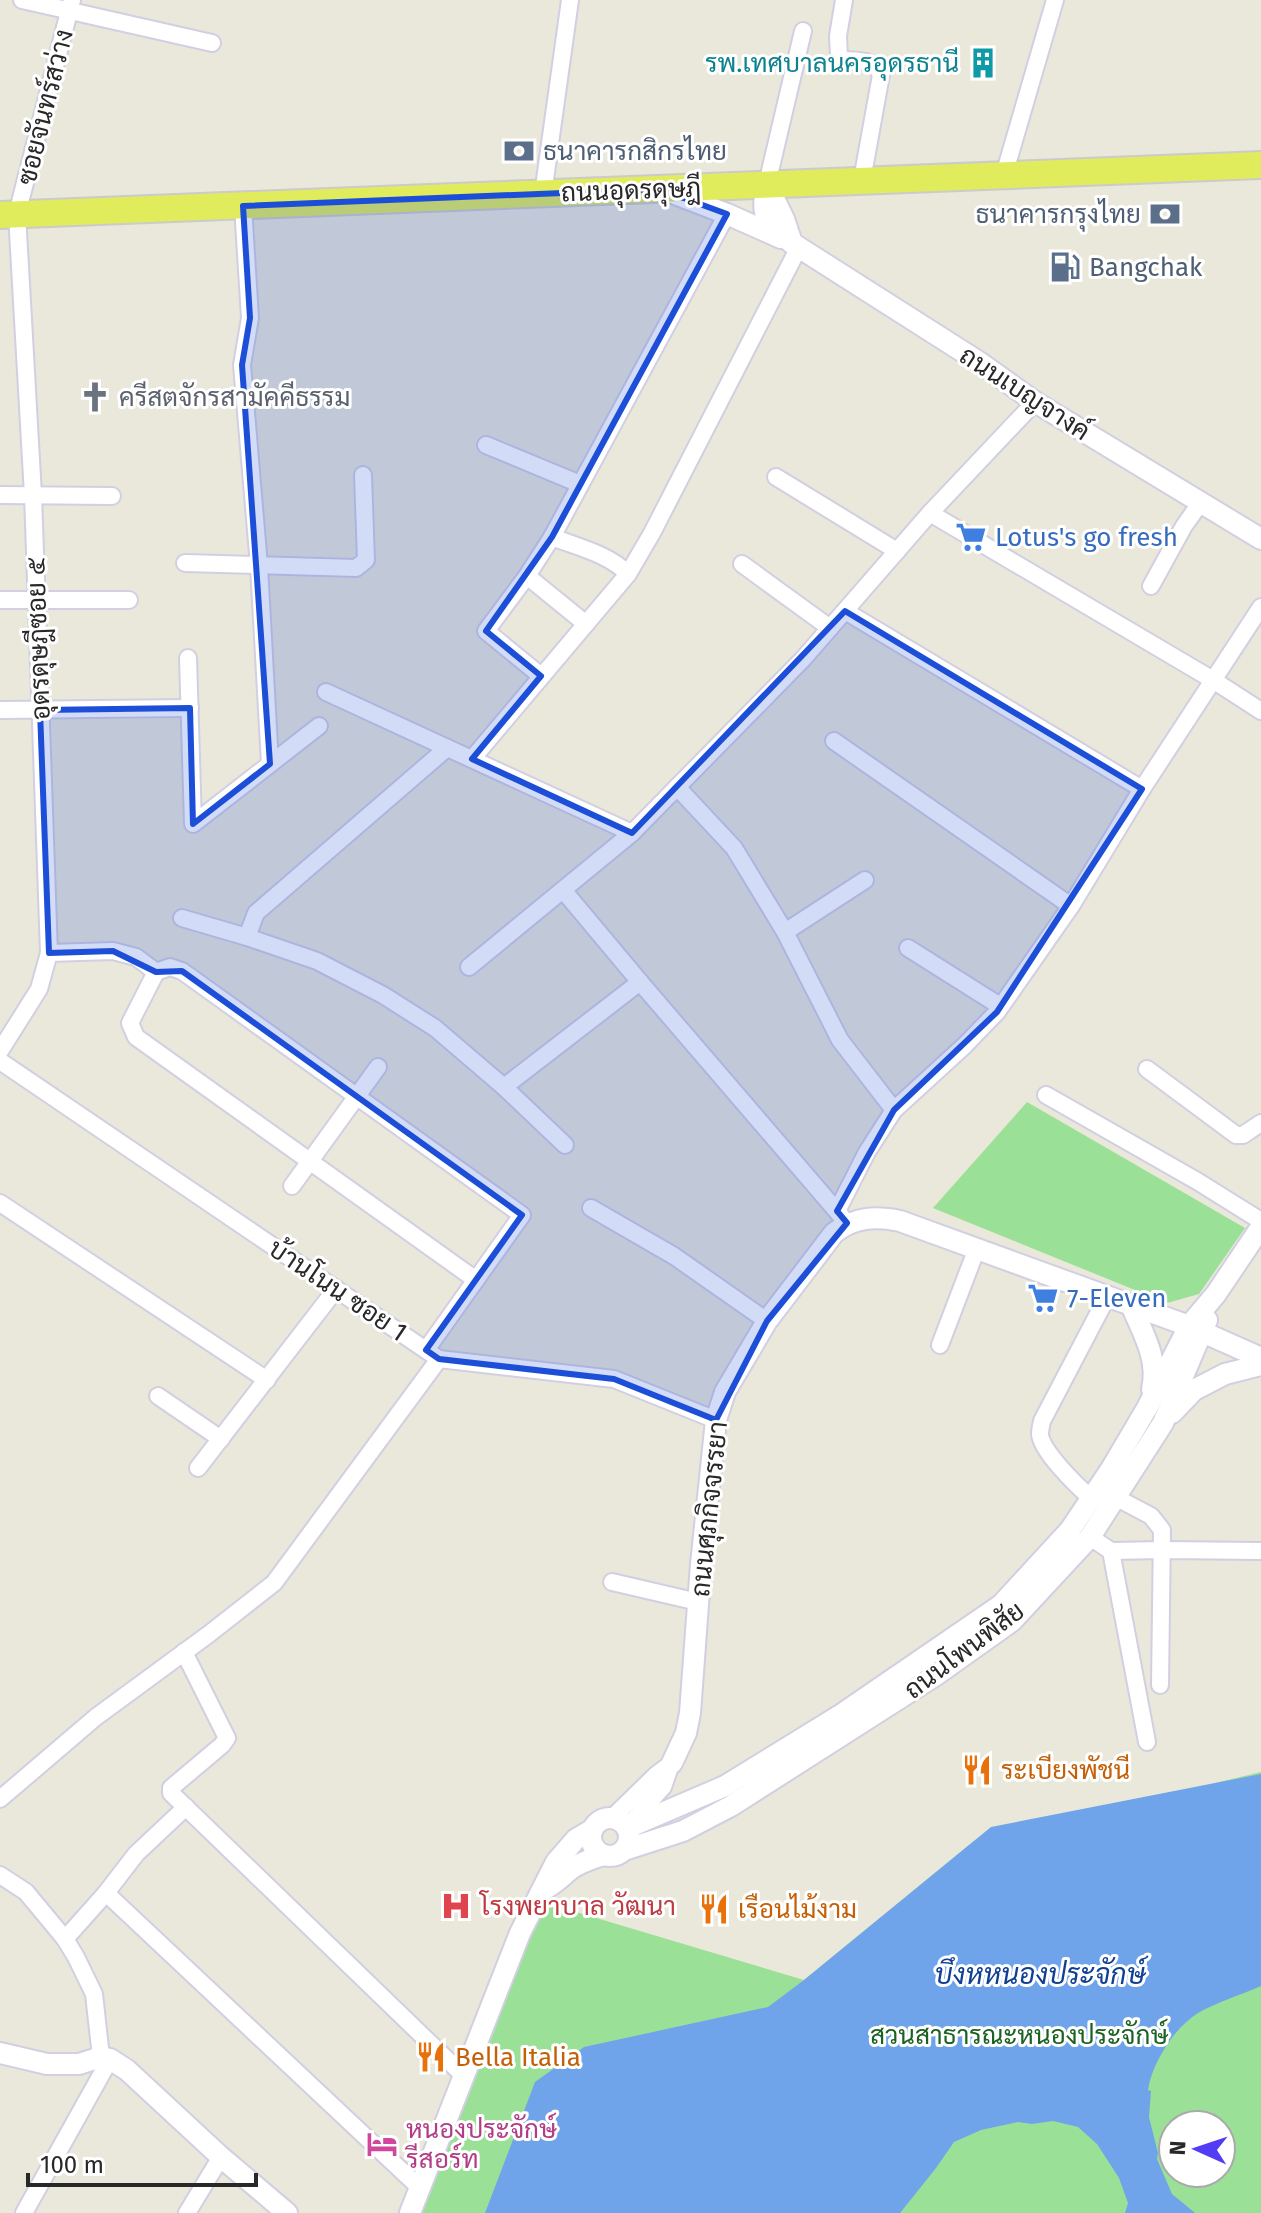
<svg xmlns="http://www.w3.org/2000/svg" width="1261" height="2213" viewBox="0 0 1261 2213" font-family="'Fira Sans',Sarabun,sans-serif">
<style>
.green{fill:#9ae097;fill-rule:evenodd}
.water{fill:#6fa4ea}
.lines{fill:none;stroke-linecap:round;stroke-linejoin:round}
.minor-casing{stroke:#d1cfe1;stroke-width:20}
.tertiary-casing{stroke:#d1cfe1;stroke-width:24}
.primary-casing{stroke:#cbcbcb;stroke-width:30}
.minor{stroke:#fff;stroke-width:16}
.tertiary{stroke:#fff;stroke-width:20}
.primary{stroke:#e1ec5d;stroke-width:26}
.marked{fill:#1d4ed8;fill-opacity:0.2;stroke:#1d4ed8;stroke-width:6;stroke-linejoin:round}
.labels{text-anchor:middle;stroke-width:6;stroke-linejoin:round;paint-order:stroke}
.culture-label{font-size:26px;fill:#0d838f;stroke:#fff;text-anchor:end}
.street-label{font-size:26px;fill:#282828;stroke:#fff}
.service-label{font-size:26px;fill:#4e5e75;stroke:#fff;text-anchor:start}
.worship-label{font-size:26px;fill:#5b616d;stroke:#fff;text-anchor:start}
.shop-label{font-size:26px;fill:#366cbe;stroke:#fff;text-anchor:start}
.food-label{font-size:26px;fill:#c56008;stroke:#fff;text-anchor:start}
.health-label{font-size:26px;fill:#be3a42;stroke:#fff;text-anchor:start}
.park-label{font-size:26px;fill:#1b6222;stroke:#fff}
.hotel-label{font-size:26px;fill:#b23c85;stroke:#fff;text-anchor:start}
.water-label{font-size:28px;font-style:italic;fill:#113f93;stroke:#fff}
</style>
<rect width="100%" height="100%" fill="#eae8da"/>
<g class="green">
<polygon points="1027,1102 1245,1228 1199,1294 1167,1303 933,1208"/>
<path d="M1261 1772V2213H417L536 1900 804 1980 974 1841ZM1173 2125H1221V2173H1173Z"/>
</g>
<path class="water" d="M1261 1774V1986C1241 1995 1217 2002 1198 2013 1174 2028 1152 2063 1148 2090L1151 2091 1149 2117 1158 2153 1157 2159 1172 2194 1195 2213H1125L1128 2203 1119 2178 1097 2144 1078 2127 1053 2121 1032 2124 1018 2122 981 2130 954 2142 936 2168 900 2213H485L535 2082 584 2047 768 2007 804 1980 991 1827Z"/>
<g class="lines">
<g class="minor-casing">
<g id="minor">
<polyline points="22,0 212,43"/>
<path d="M844 0 838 36 839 57 842 60C858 61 875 59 881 75L862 180"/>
<polyline points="1004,175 1055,0"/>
<polyline points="767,184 803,31"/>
<polyline points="543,194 570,0"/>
<polyline points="243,206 250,318 242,365 259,566 270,764"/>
<polyline points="486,445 580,484"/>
<polyline points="776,477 897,551"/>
<polyline points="0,495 112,496"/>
<polyline points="930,513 1213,680 1261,711"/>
<path d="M552 537C577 547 609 554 628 574"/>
<polyline points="185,563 356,568 366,560 363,475"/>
<polyline points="742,564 830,628"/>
<polyline points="527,576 586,624"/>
<polyline points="1151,586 1184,526 1201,502"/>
<polyline points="0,600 129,600"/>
<polyline points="845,611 1142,789"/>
<polyline points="188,658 193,824 319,726"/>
<polyline points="541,676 486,631 527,576 552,537 727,214"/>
<polyline points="326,692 632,833"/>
<polyline points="0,710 190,708"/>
<polyline points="834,741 1071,906"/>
<polyline points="472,759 628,574 652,533 799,247"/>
<polyline points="677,787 734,848 785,932 840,1040 894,1110 964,1046 997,1012 1071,906 1142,789 1261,607"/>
<polyline points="182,918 247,937 317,961 383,995 435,1028 504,1087 565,1145"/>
<polyline points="785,932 865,880"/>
<polyline points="247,937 256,913 447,748"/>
<polyline points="908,948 1000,1006"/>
<polyline points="49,953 113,951 136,957 156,972 170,967 182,971 522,1215 426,1350"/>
<polyline points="469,967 632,833 803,659 930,513 1035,402"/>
<polyline points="156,972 130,1023 136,1037 476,1280"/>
<polyline points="640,982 847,1223"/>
<polyline points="0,1051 39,989 49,953 33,495 17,214 72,0"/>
<polyline points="0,1061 439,1359 614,1379 716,1420"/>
<polyline points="1147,1069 1236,1135 1243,1135 1261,1123"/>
<polyline points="504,1087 640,982 563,890"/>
<polyline points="1046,1095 1197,1181 1261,1221"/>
<polyline points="292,1186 378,1067"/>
<polyline points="0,1203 267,1380"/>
<polyline points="591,1208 674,1256 767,1321"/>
<polyline points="837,1211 867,1152 894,1110"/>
<polyline points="940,1345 977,1248"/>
<polyline points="158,1396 221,1439"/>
<polyline points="198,1468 336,1289"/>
<polyline points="1115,1497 1151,1516 1162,1530 1160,1685"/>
<path d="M1091 1498C1078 1487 1041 1451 1040 1434 1040 1430 1041 1426 1042 1421L1107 1297"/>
<polyline points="1090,1537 1111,1551 1147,1742"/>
<polyline points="1111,1551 1163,1550 1261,1551"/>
<polyline points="612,1582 698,1602"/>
<polyline points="184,1652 227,1738 222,1745 171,1788 171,1793 464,2076"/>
<polyline points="0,1799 96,1717 209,1634 274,1583 439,1359"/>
<polyline points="612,1818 656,1775 672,1763"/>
<polyline points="628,1826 663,1787 671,1764"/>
<polyline points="0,1875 26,1892 65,1939 76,1957 94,1994 101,2057"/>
<polyline points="106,1893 420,2188"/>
<polyline points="65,1939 106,1893 136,1854 186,1807"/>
<polyline points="24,2213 110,2059"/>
<polyline points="187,2213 221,2157"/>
</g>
</g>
<g class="tertiary-casing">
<g id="tertiary">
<path d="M767 184C759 217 767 224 792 243L979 362 1035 402 1261 539"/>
<polyline points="767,184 784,219 792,243"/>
<polyline points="667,191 727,214 781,238"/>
<path d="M1132 1307C1143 1333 1159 1360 1152 1389"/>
<polyline points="1172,1413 1194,1390 1225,1374 1261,1365"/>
<path d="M672 1763 686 1733 690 1713 701 1564 716 1420 725 1392 767 1321 834 1233C854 1217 875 1216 900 1221L1189 1326 1261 1358"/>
<circle cx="610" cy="1837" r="19"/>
<polyline points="627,1828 725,1786 842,1714 1001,1605 1070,1530 1111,1469 1147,1408 1189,1326 1216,1294 1261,1227"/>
<polyline points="624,1850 683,1831 731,1806 936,1675 1012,1621 1090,1537 1163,1423 1207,1320"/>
<path d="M543 1890C555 1884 561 1877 571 1869 581 1862 592 1859 603 1855"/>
<polyline points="0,2053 47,2064 79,2064 101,2057 110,2059 127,2070 221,2157 287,2213"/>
<polyline points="410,2213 520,1933 556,1862 576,1839 593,1829"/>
</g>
</g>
<g class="primary-casing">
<polyline id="primary" points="0,215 1261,165"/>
</g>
<use href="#minor" class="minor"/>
<use href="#tertiary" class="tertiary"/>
<use href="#primary" class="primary"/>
</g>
<path class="marked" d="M659 189 727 214 552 537 486 631 541 676 472 759 632 833 845 611 1142 789 997 1012 894 1110 837 1211 847 1223 767 1321 716 1420 614 1379 439 1359 426 1350 522 1215 182 971 156 972 113 951 49 953 40 710 190 708 193 824 270 764 242 365 250 318 243 206Z"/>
<defs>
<g id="building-bare" transform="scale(2.4)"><path d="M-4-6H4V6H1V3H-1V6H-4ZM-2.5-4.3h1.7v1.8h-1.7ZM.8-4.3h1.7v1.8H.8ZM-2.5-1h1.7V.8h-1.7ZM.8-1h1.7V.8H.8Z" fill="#0f9aa8" stroke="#fff" stroke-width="2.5" paint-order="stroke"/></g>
<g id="bank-bare" transform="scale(2.4)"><path d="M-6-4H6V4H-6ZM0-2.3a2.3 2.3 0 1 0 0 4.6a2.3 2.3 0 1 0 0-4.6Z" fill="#5c6f8a" stroke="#fff" stroke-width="2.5" paint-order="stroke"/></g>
<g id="fuel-bare" transform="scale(2.4)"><path d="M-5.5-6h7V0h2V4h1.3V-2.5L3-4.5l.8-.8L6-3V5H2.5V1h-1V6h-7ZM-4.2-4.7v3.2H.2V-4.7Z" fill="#5c6f8a" stroke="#fff" stroke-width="2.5" paint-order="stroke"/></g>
<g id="church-bare" transform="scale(2.4)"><path d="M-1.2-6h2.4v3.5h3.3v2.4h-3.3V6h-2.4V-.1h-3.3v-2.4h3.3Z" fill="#6b7280" stroke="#fff" stroke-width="2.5" paint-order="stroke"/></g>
<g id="supermarket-bare" transform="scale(2.4)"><path d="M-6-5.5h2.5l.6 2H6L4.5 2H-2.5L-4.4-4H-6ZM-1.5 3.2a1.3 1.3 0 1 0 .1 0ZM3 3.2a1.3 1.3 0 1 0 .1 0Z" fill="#3f7fe0" stroke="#fff" stroke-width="2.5" paint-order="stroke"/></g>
<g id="restaurant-bare" transform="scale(2.4)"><path d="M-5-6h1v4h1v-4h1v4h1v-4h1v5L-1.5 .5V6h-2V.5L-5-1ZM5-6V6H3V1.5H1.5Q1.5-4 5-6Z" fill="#e8710a" stroke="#fff" stroke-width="2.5" paint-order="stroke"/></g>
<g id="hospital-bare" transform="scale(2.4)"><path d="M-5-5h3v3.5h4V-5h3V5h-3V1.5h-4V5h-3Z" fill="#e0444e" stroke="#fff" stroke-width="2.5" paint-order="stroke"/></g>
<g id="hotel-bare" transform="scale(2.4)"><path d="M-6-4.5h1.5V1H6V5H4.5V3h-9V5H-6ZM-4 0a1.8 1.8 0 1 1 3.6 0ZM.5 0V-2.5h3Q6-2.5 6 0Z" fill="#d1479c" stroke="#fff" stroke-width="2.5" paint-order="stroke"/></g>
</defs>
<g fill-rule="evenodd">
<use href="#building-bare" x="983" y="63"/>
<use href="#bank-bare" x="519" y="151"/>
<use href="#bank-bare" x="1165" y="214"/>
<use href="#fuel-bare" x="1065" y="267"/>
<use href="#church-bare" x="95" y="397"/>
<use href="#supermarket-bare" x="971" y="537"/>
<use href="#supermarket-bare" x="1043" y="1298"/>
<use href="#restaurant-bare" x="977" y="1770"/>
<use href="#hospital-bare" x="456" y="1906"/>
<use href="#restaurant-bare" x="714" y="1909"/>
<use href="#restaurant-bare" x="431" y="2057"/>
<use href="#hotel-bare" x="382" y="2144"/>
</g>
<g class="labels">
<g class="culture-label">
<text x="959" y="72">รพ.เทศบาลนครอุดรธานี</text>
</g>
<g class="street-label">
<text transform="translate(45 107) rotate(-76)" y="9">ซอยจันทร์สว่าง</text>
<text transform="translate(631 190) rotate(-2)" y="9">ถนนอุดรดุษฎี</text>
<text transform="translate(1025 393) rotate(33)" y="9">ถนนเบญจางค์</text>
<text transform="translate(38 639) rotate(-92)" y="9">อุดรดุษฎีซอย ๕</text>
<text transform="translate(338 1290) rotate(34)" y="9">บ้านโนน ซอย 1</text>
<text transform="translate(709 1509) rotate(-84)" y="9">ถนนศุภกิจจรรยา</text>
<text transform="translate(964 1650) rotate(-37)" y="9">ถนนโพนพิสัย</text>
</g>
<g class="service-label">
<text x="543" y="160">ธนาคารกสิกรไทย</text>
<text x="1141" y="223" text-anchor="end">ธนาคารกรุงไทย</text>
<text x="1089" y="276">Bangchak</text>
</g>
<g class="worship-label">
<text x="119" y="406">ครีสตจักรสามัคคีธรรม</text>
</g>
<g class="shop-label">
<text x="995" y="546">Lotus's go fresh</text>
<text x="1067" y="1307">7-Eleven</text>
</g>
<g class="food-label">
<text x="1001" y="1779">ระเบียงพัชนี</text>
<text x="738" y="1918">เรือนไม้งาม</text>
<text x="455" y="2066">Bella Italia</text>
</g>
<g class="health-label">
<text x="480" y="1915">โรงพยาบาล วัฒนา</text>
</g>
<g class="park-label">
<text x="1019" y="2044">สวนสาธารณะหนองประจักษ์</text>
</g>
<g class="hotel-label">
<text x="406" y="2138">หนองประจักษ์<tspan x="406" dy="30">รีสอร์ท</tspan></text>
</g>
<g class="water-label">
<text x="1040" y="1984">บึงหหนองประจักษ์</text>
</g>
</g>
<g transform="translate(1197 2149) rotate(273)"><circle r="38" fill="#ffffff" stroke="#a9a9a9" stroke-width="2"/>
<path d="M0-6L14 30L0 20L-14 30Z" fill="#533df4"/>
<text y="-12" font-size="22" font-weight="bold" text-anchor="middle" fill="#282828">N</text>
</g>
<path d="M28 2173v12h228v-12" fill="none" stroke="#282828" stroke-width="4"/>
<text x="40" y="2173" font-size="24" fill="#282828" stroke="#ffffff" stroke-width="6" paint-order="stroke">100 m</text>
</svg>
